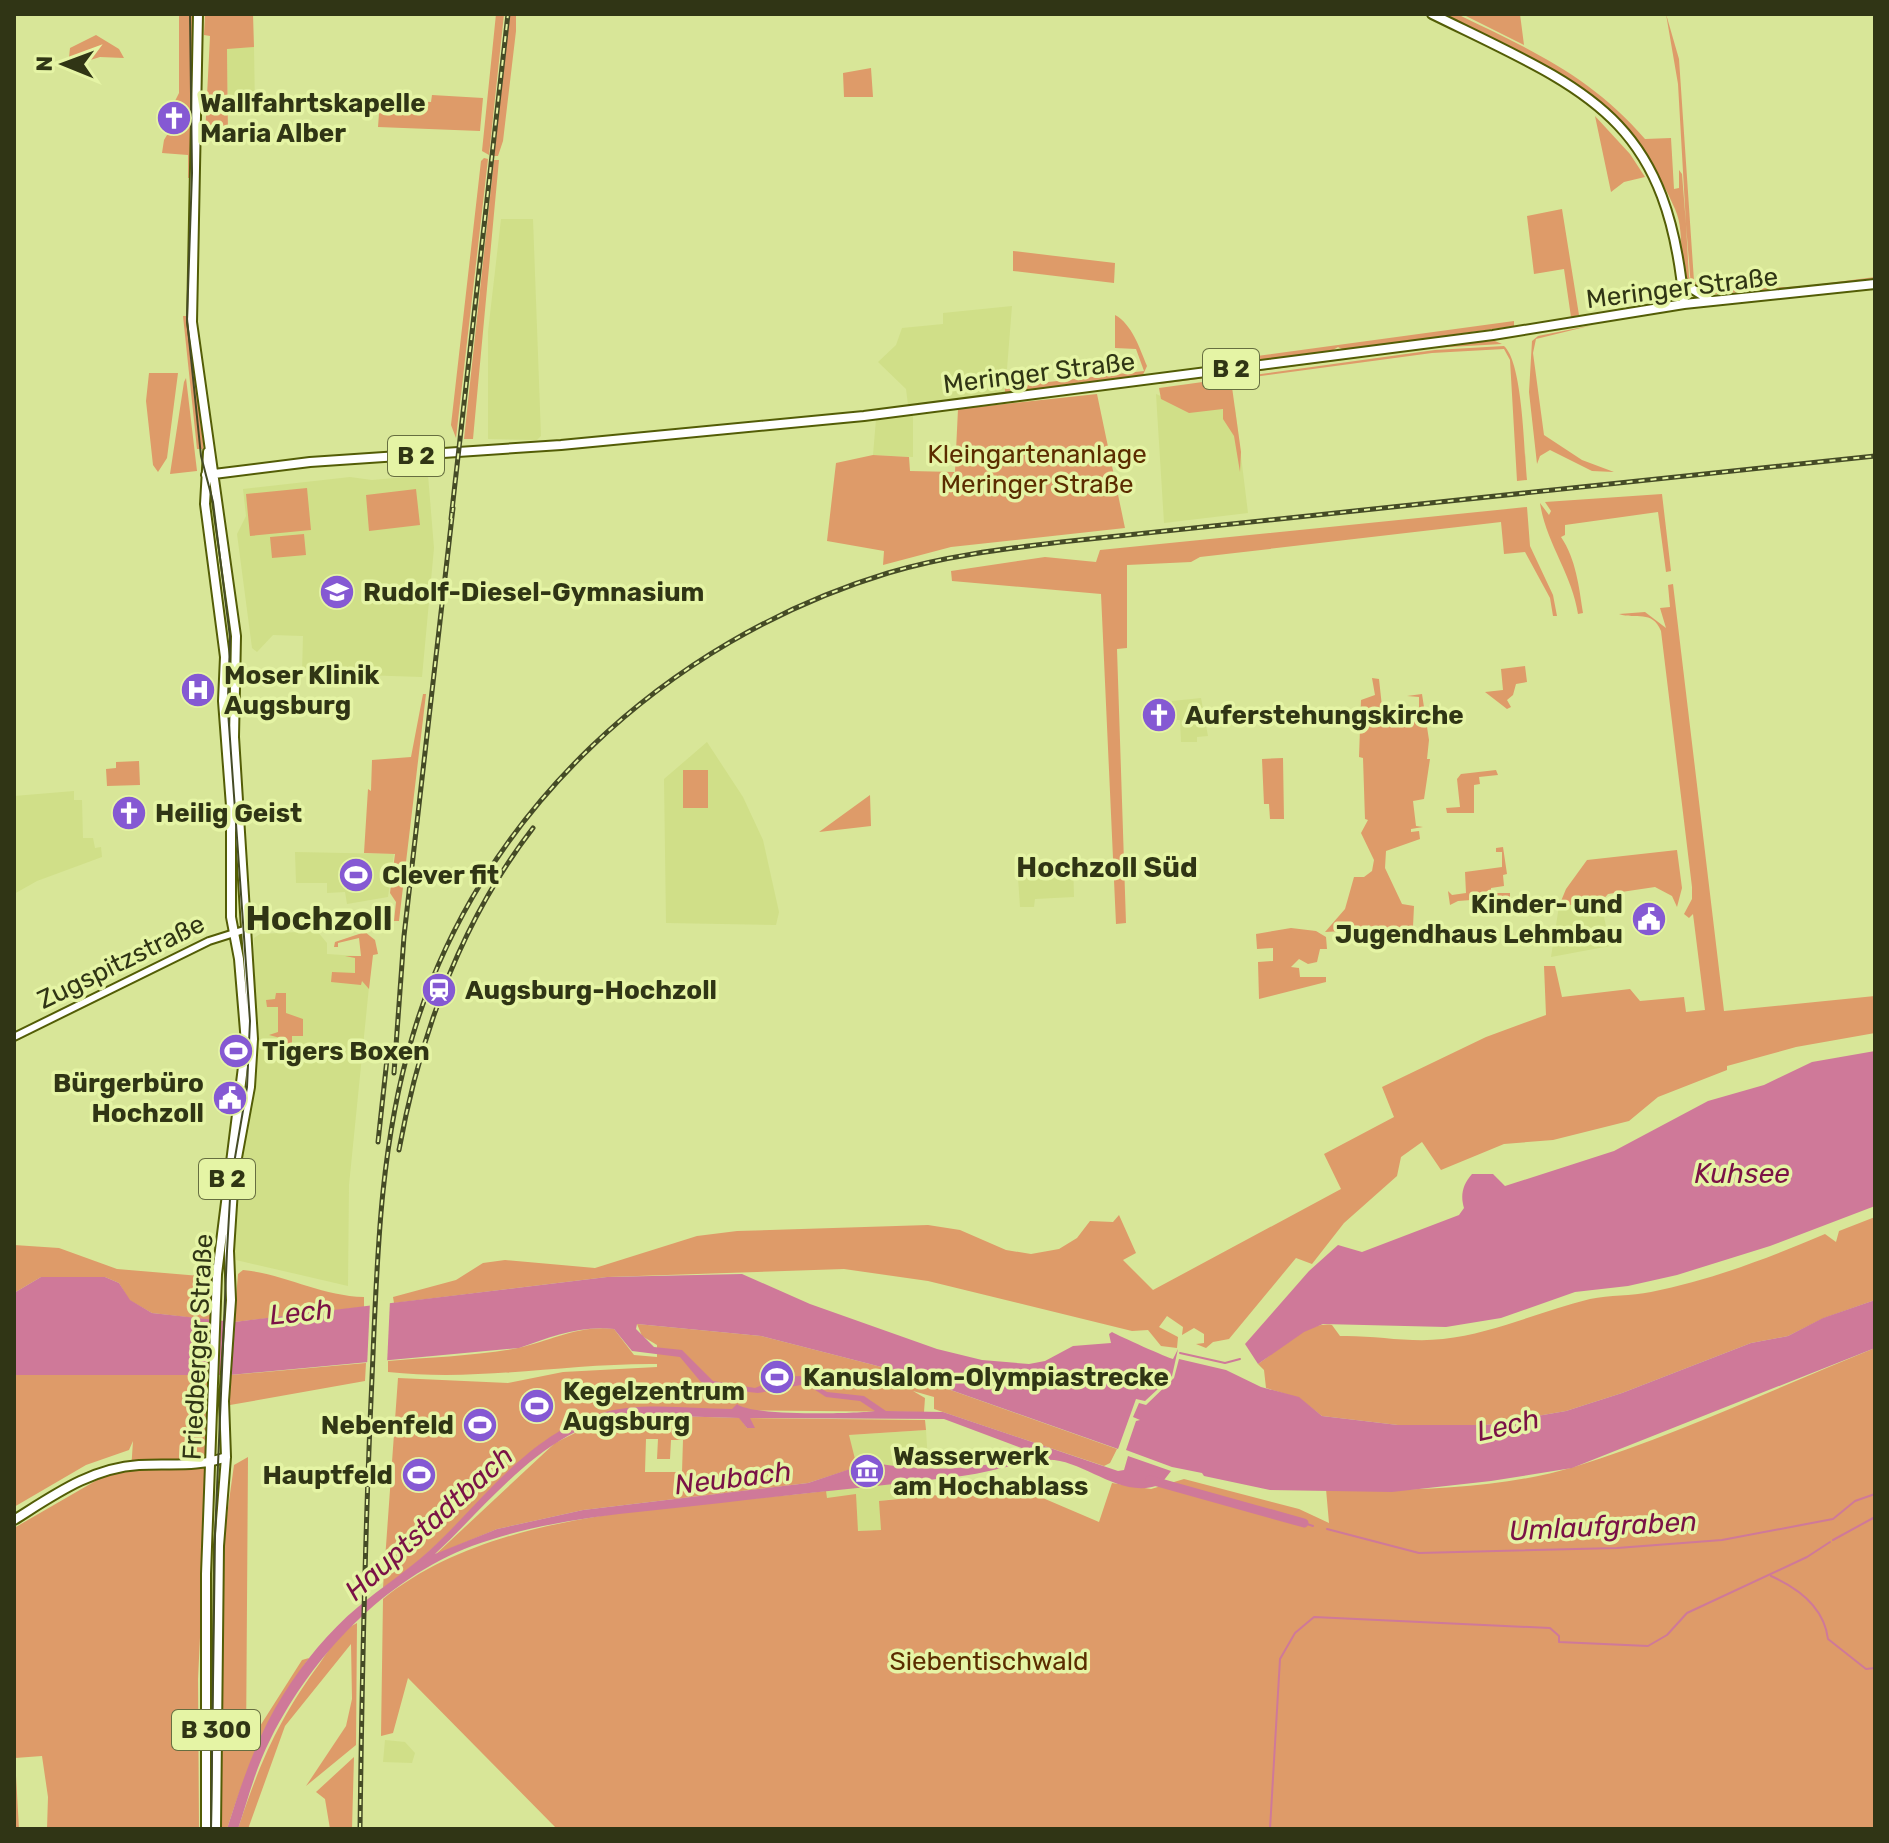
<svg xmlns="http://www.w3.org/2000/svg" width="1889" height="1843" viewBox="0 0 1889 1843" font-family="Rubik,sans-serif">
<rect width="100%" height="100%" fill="#d8e698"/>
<path fill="#d0df88" d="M254 47 255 109H228L227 48Z
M501 219H533L541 436 537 440 488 439V332Z
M1012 306 1005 394 908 405 906 389 878 362 896 345 902 328 943 324V313Z
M1156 394 1192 410 1235 407 1248 513 1164 523Z
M913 415V457L873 455 876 419Z
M428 475 434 548 422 677 302 673 303 636 273 635 257 652 252 648 237 534 246 516 243 489 350 477 372 480Z
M1201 698 1208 736 1197 737V742H1181L1180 720H1173L1172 701Z
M707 742 743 797 763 840 779 912 776 925 666 923 664 779Z
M74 791V800H82L83 838H93L95 848 101 847 102 857 37 881 14 894V796Z
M295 852 394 854 388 897 347 904 345 892 327 893V883H296Z
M1073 860 1074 897 1035 899 1034 907H1020L1017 863Z
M1601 902 1610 946 1551 957 1559 906Z
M317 931 327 943V954L372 957 349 1185 348 1286 236 1260 233 1253 238 1170 255 1056 254 938 260 934Z
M926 1430 930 1494 880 1501 881 1530 858 1531 827 1498 805 1438Z
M385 1740 405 1742 415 1753 412 1763 383 1762Z"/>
<path fill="#de9b69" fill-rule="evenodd" d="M179 14H194L193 178H188V155L162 153 164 140 170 130 180 129 179 109H171L179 93Z
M205 14H253L254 47 227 49 228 136H205L210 36 204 35Z
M496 14H504L489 155 482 151Z
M510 14H516V31L503 141 498 156H494Z
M1440 14H1457C1529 49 1591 76 1645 139L1671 138 1674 189 1679 188V170L1682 174 1691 287C1676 265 1686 233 1675 209 1626 95 1545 66 1440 14Z
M1462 14H1520L1524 45Z
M1666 14 1679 59 1694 281 1710 291 1806 286 1875 277V280L1706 295 1696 290 1689 277 1678 84Z
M96 35 119 49 124 58 100 57 68 67 70 48Z
M871 68 873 97H844L843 73Z
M432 95 483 98 480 131 378 127 380 100 431 102Z
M1595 116 1630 154 1645 177 1624 182 1611 192Z
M484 158 488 159 456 438 451 425 481 161Z
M494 160H499L474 428 473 439H464Z
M1562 209 1579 315 1571 317 1564 269 1534 274 1527 216Z
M1013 251 1115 263 1114 283 1013 271Z
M1115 315C1132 324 1140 349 1147 366L1142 377 1005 394V387L1144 371 1136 349 1115 348Z
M183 316H188L205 459 202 449H197Z
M1514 321V326L1344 350 1338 347 1330 352 1230 366 1227 360Z
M1593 325 1536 339 1533 353 1544 435 1582 460 1614 472 1592 471 1550 450 1540 456 1537 464 1529 392 1532 341 1538 336Z
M1495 341 1502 344 1432 348 1160 384 1162 381 1438 344Z
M1504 346C1523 363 1524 452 1527 480L1517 481 1510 360 1504 349 1432 353 1231 380 1241 452 1240 472 1234 436 1223 419V409L1189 413 1161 399 1159 388 1435 350Z
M149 373H178L167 458 158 472 153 465 146 401Z
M186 378 197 471 170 474 184 382Z
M1097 394 1125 528 951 547 883 565 884 551 827 541 836 463 873 455 909 457 910 471 955 472 958 409Z
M307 488 311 530 250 536 246 494Z
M416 489 420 525 369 531 366 495Z
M1662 494 1671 571 1666 572 1658 512 1565 525V535L1561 537C1576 559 1579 587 1583 613L1578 614C1572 574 1546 543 1540 503L1549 515 1551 511 1545 502Z
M1527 507 1530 546 1553 595 1557 616H1553L1550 598 1525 552 1504 554 1501 522 1200 557 1191 562 1127 565V648L1117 649 1126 923 1116 924 1101 594 952 581 951 571 1045 557 1096 562 1100 550Z
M304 534 306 555 272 558 270 537Z
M1673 584 1724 1011 1875 996V1033L1796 1047 1727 1066V1070L1658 1097 1629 1121 1553 1140 1504 1144 1441 1170 1422 1142 1401 1157 1397 1176 1344 1223 1312 1264 1296 1258 1229 1339 1213 1342 1206 1348 1196 1344 1204 1343V1334L1194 1328 1182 1335 1183 1327 1167 1316 1159 1327 1178 1337 1177 1348 1161 1346 1148 1330 1132 1331 928 1281 844 1269 607 1277 394 1303 393 1297 456 1280 483 1263 505 1260 595 1268 697 1236 737 1231 928 1225 960 1230 1006 1250 1031 1254 1059 1249 1077 1238 1090 1221 1113 1222 1119 1215 1136 1253 1123 1260 1153 1290 1341 1189 1324 1154 1394 1117 1382 1087 1486 1037 1546 1015 1544 966H1555L1562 997 1630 989 1640 1001 1684 997 1686 1012 1705 1010 1693 914 1689 918 1684 914 1692 899V887L1661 631C1652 609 1636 620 1619 614L1645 612 1666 628 1660 608 1670 607 1668 585Z
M1525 666 1527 682 1516 684 1513 695 1507 700 1511 707 1507 709 1485 692 1503 690 1501 669Z
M1372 678 1379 679 1384 725 1397 723 1395 704 1404 703 1399 706 1401 719 1419 714V697L1407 696 1422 694 1429 740 1427 759H1430L1424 799 1413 801 1416 826 1423 827 1411 829V832L1419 831 1420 839 1386 851 1385 868 1402 904 1414 906 1413 927C1400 936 1382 934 1369 925L1362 930 1325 932 1345 909 1354 877H1364L1372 871 1374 860 1361 833 1368 820 1365 819 1363 758 1359 757 1361 700 1375 695Z
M423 694H426L399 921H394L396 902 390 893 395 854 364 853 368 789 371 791 372 760 411 757Z
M1283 758 1284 819H1270L1269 804H1264L1262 759Z
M139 761 140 785 107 786 106 769 116 768V762Z
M683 770H708V808H683Z
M1496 770 1498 775 1479 777 1480 784 1474 785V813H1447L1446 808 1460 807 1457 779 1461 774Z
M870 795 871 826 819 832Z
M1503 847 1507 874 1503 875 1504 886 1491 888V893H1510V897L1458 901 1450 905 1448 891 1452 895 1466 893 1465 872 1502 867V852H1496V848Z
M1677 850 1682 888 1677 907 1672 896 1655 887 1608 894 1601 902 1559 906 1566 889 1587 860Z
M1291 928 1316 931 1326 937 1327 949H1320L1317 962 1308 964 1299 959 1291 967 1299 968 1300 977H1326V982L1259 999 1258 962 1273 961V948L1257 949 1256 934Z
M365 932 375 940 378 954 373 955 369 989 362 981 361 985 331 982 332 972 355 973V958L345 956H361L359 938 338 943V947H334L335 942Z
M276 993H286V1013L303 1019V1036H292V1055L283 1060 284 1039 269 1035 278 1032V1007H267L266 1000 275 999Z
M1875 1217V1300L1824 1318 1788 1336 1751 1343 1622 1393 1566 1411 1486 1425H1398L1322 1416 1299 1398 1266 1388 1264 1370 1258 1364C1278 1350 1307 1321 1332 1325L1340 1336C1375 1335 1408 1343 1443 1339 1495 1333 1540 1311 1590 1299 1610 1295 1631 1296 1651 1292 1711 1280 1769 1258 1825 1234L1836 1242 1839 1231Z
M14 1245 59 1248 117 1269 212 1277V1320L152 1313 129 1300 119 1283 105 1277H41L14 1293Z
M243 1270C284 1274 321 1296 364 1297V1307L234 1322 238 1274Z
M637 1324 761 1336 897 1371 1117 1449 1110 1463 1104 1466 934 1409V1397L913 1391 925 1398 924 1412 624 1409C517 1429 469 1532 383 1588L398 1378 508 1383 563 1372 657 1367V1364C566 1363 481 1382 388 1372V1361C431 1357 476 1356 518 1348 551 1341 578 1325 614 1329L634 1355 657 1357V1345L642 1336Z
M1875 1348V1829H557L408 1678 393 1733 381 1736 383 1599C496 1507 685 1508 826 1491L827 1498 856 1494 858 1531 881 1530 879 1501 1017 1487 1099 1522 1112 1483 1151 1489 1184 1479 1299 1509 1329 1523 1326 1489C1402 1492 1501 1489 1574 1467 1677 1435 1776 1388 1875 1348Z
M366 1363 365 1381 230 1405V1375Z
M66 1374 211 1375 209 1404 193 1405 211 1408 198 1679 199 1829H47L48 1797 42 1756 15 1758 19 1829H14V1528L104 1476 131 1471 133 1441 129 1450 86 1465 14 1507V1375Z
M638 1415 740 1418 747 1428H754L749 1418 925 1420 926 1430 849 1435 857 1467 808 1483 583 1510 497 1529 435 1555 555 1443 601 1420ZM646 1439H658L657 1459H670L671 1440H683L682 1472H645Z
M248 1457 246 1748 302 1660 309 1658C270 1712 247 1766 227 1829H218L224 1537 234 1465Z
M357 1623 356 1745 306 1786 346 1726 352 1699 351 1644 285 1726 248 1829H238C260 1762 278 1720 320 1663 330 1648 342 1630 357 1623Z
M354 1757 352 1829H330L325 1799 316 1792Z"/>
<path fill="#cf7999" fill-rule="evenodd" d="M1875 1051V1206L1770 1246 1677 1275 1628 1286 1575 1292 1501 1318 1446 1327 1323 1324 1304 1332 1258 1364 1245 1344 1309 1271 1338 1245 1362 1252 1459 1215 1464 1208C1460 1195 1463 1184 1472 1174H1493L1505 1186 1614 1151 1708 1101 1764 1085 1812 1062Z
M742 1274 810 1304 937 1349 982 1360 1029 1364 1045 1361 1073 1346 1111 1343 1109 1334 1112 1332C1119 1336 1168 1358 1173 1359L1178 1349 1172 1376 1145 1401 1136 1399 1118 1449 897 1371 761 1336 637 1324 636 1329 654 1347 682 1350 713 1381 755 1388 781 1377 800 1376 827 1392 864 1396 886 1411 943 1412 1118 1471 1124 1470 1128 1456 1171 1471 1161 1484C1121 1502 1082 1457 1045 1460 1017 1463 990 1472 962 1476 890 1485 818 1492 746 1500 656 1512 558 1514 472 1546 384 1580 313 1655 271 1738 256 1767 248 1799 238 1829H227C242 1782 257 1736 283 1695 303 1663 329 1631 358 1607 382 1587 407 1571 430 1550 482 1502 527 1436 598 1414 640 1401 689 1409 732 1409L737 1404C750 1416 855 1414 875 1411L860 1401 826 1397 806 1384 758 1393 711 1388 700 1381 680 1357 632 1351 614 1329C581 1325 550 1337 519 1348L230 1375H14V1293L41 1277H105L119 1283 130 1300 152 1313 234 1322 607 1277ZM638 1415 739 1418 747 1428H755L750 1418 944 1419 1035 1453C982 1470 934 1472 880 1464L875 1469 860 1472 859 1466 808 1483 583 1510 497 1529 435 1554C493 1500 551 1419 638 1415Z
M1875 1300V1348L1572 1468 1491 1481 1392 1492 1270 1490 1204 1476 1202 1473 1172 1467 1126 1450 1136 1421 1140 1420 1133 1417 1139 1403 1146 1405 1174 1378 1179 1359 1226 1370 1261 1387 1299 1397 1322 1416 1398 1425H1486L1566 1411 1622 1393 1751 1343 1788 1336 1823 1318Z"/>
<path fill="#d8e698" d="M390 1300 387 1365 367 1367 370 1302Z"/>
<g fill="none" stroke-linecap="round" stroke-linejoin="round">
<path stroke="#cf7999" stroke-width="2" d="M1180 1353 1225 1363 1240 1359
M1304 1523 1313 1526
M1327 1529 1419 1553 1617 1548 1722 1540 1833 1519 1855 1501 1875 1494
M1833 1540 1875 1517
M1771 1576C1798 1588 1824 1607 1828 1639L1866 1669 1875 1668
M1270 1829 1280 1659 1295 1633 1314 1617 1550 1628 1559 1636V1642L1648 1646 1667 1635 1687 1613 1807 1557 1830 1542"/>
<path stroke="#cf7999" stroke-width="5" d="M856 1469 882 1467"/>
<path stroke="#cf7999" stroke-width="9" d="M1150 1480 1304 1523"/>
<g stroke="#535d06" stroke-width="10">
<path id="minor" d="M14 1037 209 941 247 929"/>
</g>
<g stroke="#535d06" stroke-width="12">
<path id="major" d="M198 14 192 322 236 636 234 737 253 1039 250 1087 234 1174 229 1251 231 1300 224 1401 226 1457 219 1546 216 1829
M1432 14C1587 90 1667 115 1684 304
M1683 283 1708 299
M206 475 310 462 561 445 864 416 1493 335 1684 304 1875 284
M14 1520C54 1495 91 1468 139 1465 169 1463 197 1468 226 1457
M206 1829V1574L217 1274 246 1043 239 959 231 917V806L223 701 225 657 205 504 208 452"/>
</g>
<use href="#minor" stroke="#fff" stroke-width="6"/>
<use href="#major" stroke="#fff" stroke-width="8"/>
<path stroke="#454b26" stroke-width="2" d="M190 14 192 173 187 319 201 456 213 502 230 637 228 711 250 1021 247 1087 231 1181 227 1251 215 1536 211 1829"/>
<g stroke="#454b26" stroke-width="5">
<path id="rail" d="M451 519 508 14
M394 1073 404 936 453 508
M378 1142 387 1059
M399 1150C420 1035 461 921 533 828
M360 1829C362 1678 365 1528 372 1378 377 1264 379 1149 412 1038 477 814 667 640 888 573 944 556 1003 549 1061 542L1875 456"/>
</g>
<use href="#rail" stroke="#e5f4a5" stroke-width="2" stroke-dasharray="6" stroke-linecap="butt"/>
</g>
<defs>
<g id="church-disc" transform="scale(1.8)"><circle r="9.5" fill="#8559d3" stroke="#e5f4a5"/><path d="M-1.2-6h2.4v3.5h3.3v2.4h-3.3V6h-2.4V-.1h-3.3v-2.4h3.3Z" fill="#fff"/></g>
<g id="school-disc" transform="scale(1.8)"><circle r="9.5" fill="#8559d3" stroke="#e5f4a5"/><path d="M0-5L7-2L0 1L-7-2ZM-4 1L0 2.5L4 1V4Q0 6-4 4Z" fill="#fff"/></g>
<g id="hospital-disc" transform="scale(1.8)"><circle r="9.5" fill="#8559d3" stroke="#e5f4a5"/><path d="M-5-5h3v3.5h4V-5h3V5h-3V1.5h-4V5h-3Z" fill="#fff"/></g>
<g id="stadium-disc" transform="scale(1.8)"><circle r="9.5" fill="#8559d3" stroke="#e5f4a5"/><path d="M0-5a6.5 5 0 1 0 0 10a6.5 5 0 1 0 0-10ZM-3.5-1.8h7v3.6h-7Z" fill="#fff"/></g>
<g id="civic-disc" transform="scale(1.8)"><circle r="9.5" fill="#8559d3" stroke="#e5f4a5"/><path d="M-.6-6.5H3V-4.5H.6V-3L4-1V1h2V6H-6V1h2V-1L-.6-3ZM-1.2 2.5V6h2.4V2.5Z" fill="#fff"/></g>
<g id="station-disc" transform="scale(1.8)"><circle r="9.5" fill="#8559d3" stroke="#e5f4a5"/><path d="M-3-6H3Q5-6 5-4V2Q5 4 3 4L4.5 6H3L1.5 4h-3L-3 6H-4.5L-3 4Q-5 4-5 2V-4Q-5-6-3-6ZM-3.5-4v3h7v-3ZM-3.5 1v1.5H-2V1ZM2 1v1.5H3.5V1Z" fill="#fff"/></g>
<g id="museum-disc" transform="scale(1.8)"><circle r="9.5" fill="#8559d3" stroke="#e5f4a5"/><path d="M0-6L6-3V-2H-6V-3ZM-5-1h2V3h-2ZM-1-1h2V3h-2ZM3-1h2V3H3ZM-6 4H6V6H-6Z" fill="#fff"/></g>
</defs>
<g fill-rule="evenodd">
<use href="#church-disc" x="174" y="118"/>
<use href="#school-disc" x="337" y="592"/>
<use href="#hospital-disc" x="198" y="690"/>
<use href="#church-disc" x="1159" y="715"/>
<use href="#church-disc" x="129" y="813"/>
<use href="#stadium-disc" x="356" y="875"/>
<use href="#civic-disc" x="1649" y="919"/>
<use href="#station-disc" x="439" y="990"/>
<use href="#stadium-disc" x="236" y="1051"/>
<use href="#civic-disc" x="230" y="1098"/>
<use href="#stadium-disc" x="777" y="1377"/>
<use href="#stadium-disc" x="537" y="1406"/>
<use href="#stadium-disc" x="480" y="1425"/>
<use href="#museum-disc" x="867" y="1471"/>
<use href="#stadium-disc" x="419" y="1475"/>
</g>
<g text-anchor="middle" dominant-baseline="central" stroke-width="7" stroke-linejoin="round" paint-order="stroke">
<g fill="#e5f4a5" stroke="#666e40" stroke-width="2">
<rect x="1203" y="349" width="56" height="40" rx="6"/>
<rect x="388" y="436" width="56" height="40" rx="6"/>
<rect x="199" y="1159" width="56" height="40" rx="6"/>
<rect x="172" y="1710" width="88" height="40" rx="6"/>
</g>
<g font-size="24" font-weight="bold" fill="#303515">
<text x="1231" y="369">B 2</text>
<text x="416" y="456">B 2</text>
<text x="227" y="1179">B 2</text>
<text x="216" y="1730">B 300</text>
</g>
<g font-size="26" font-weight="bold" fill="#303515" stroke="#e5f4a5" text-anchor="start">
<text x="200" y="103">Wallfahrtskapelle<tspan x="200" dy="30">Maria Alber</tspan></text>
<text x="363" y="592">Rudolf-Diesel-Gymnasium</text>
<text x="224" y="675">Moser Klinik<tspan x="224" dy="30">Augsburg</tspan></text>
<text x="1185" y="715">Auferstehungskirche</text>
<text x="155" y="813">Heilig Geist</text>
<text x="382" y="875">Clever fit</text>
<text x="1623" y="904" text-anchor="end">Kinder- und<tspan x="1623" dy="30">Jugendhaus Lehmbau</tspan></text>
<text x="465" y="990">Augsburg-Hochzoll</text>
<text x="262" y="1051">Tigers Boxen</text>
<text x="204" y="1083" text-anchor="end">Bürgerbüro<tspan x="204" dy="30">Hochzoll</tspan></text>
<text x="803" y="1377">Kanuslalom-Olympiastrecke</text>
<text x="563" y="1391">Kegelzentrum<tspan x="563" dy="30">Augsburg</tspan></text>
<text x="454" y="1425" text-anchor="end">Nebenfeld</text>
<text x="893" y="1456">Wasserwerk<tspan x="893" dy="30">am Hochablass</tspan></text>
<text x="393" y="1475" text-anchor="end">Hauptfeld</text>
</g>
<g font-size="26" fill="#303515" stroke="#e5f4a5">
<text transform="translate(1682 288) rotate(-7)">Meringer Straße</text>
<text transform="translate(1039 373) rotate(-7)">Meringer Straße</text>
<text transform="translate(121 962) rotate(-26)">Zugspitzstraße</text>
<text transform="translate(198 1347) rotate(-87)">Friedberger Straße</text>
</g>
<g font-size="26" fill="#5b2c00" stroke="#e5f4a5">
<text x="1037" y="454">Kleingartenanlage<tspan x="1037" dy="30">Meringer Straße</tspan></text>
<text x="989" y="1661">Siebentischwald</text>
</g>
<g font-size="28" font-weight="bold" fill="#303515" stroke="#e5f4a5">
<text x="1107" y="867">Hochzoll Süd</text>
</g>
<g font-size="28" font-style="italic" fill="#7a1246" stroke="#e5f4a5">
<text x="1742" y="1173">Kuhsee</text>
<text transform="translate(301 1312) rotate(-6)">Lech</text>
<text transform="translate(1508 1425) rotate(-13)">Lech</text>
<text transform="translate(733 1478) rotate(-7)">Neubach</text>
<text transform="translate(429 1523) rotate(-42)">Hauptstadtbach</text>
<text transform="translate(1603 1526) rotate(-3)">Umlaufgraben</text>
</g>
<g font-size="34" font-weight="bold" fill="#303515" stroke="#e5f4a5">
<text x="319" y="918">Hochzoll</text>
</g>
</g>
<rect width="1889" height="1843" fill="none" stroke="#303515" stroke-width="32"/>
<g transform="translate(64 64) rotate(271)" stroke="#e5f4a5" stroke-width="6" paint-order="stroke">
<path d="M0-6L14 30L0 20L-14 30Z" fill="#303515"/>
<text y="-12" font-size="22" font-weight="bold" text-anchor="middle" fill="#303515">N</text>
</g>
</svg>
